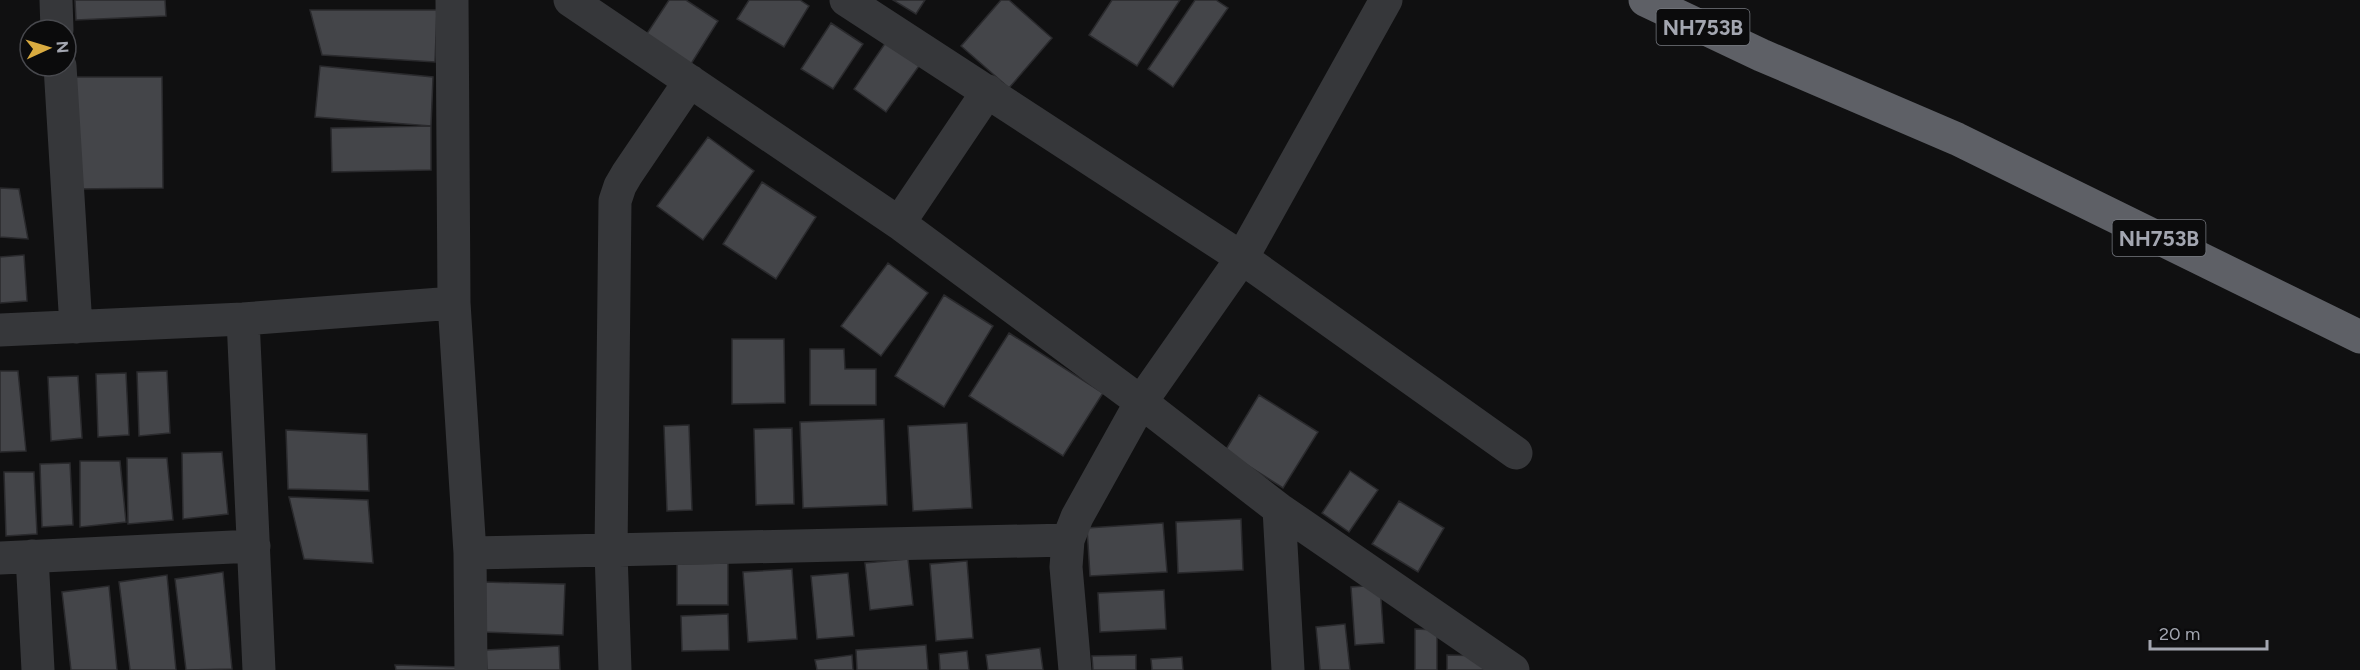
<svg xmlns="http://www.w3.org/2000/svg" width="2360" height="670" viewBox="0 0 2360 670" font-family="Figtree,sans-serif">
<rect width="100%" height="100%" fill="#101011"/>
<path fill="#444549" stroke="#2a2a2d" stroke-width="1.5" d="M75 0H165L166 16 76 20Z
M669 0H686L718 21 691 64 646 35Z
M749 0H800L809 6 784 47 737 19Z
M893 0H925L916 14Z
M1001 0H1009L1052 38 1009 88 961 46Z
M1112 0H1180L1137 66 1089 35Z
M1195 0H1216L1228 8 1173 87 1148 69Z
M310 10H437L435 62 322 55Z
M831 23 863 44 833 89 801 69Z
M886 42 919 66 886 112 854 89Z
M320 66 433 77 431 126 315 117Z
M73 77H162L163 188 75 189Z
M431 126V170L332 172 331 128Z
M708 137 754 171 703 240 657 206Z
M762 182 816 217 776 279 723 244Z
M0 188 19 189 28 239 0 237Z
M24 255 27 301 0 303V257Z
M888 263 928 293 881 356 841 326Z
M944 295 993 326 944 407 895 376Z
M1009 333 1103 393 1063 456 969 396Z
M732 339H784L785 403 732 404Z
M810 349H844L845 369H876V405H810Z
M0 371H18L26 451 0 452Z
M167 371 170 433 139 436 137 372Z
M126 373 129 435 98 437 96 374Z
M78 376 82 438 51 441 48 377Z
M1259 395 1318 432 1283 488 1225 451Z
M884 419 887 505 803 508 800 422Z
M967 423 972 508 913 511 908 426Z
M689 425 692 510 667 511 664 426Z
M792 428 794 504 756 505 754 429Z
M286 430 367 434 369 491 288 489Z
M222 452 228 514 183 519 182 453Z
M127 458H167L173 520 128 524Z
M80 461H120L126 522 80 527Z
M70 463 73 525 42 527 40 464Z
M1350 471 1378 490 1349 532 1322 513Z
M4 472H34L37 534 6 536Z
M289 497 368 500 373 563 304 559Z
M1399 501 1444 528 1418 572 1372 544Z
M1241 519 1243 570 1178 573 1176 522Z
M1163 523 1167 572 1090 576 1087 528Z
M908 559 913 605 870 610 865 563Z
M967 561 973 638 936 641 930 564Z
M728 563V605H677V564Z
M792 569 797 639 748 642 743 572Z
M223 572 232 669 186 670 175 579Z
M848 573 854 636 817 639 811 576Z
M167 575 176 670H130L119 582Z
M484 582 565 584 563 635 483 632Z
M1380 585 1384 643 1355 645 1351 587Z
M109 586 117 670H71L62 592Z
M1164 590 1166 629 1100 632 1098 593Z
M728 614 729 650 682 651 681 616Z
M1345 624 1350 670H1320L1316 627Z
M1415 629 1437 630V670H1415Z
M926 645 928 670H857L856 650Z
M559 646 560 670H487L486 650Z
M1040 648 1043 670H988L986 655Z
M967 651 969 670H940L939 654Z
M852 655 853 670H817L815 660Z
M1136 655V670H1093L1092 656Z
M1447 655 1489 656 1488 670H1447Z
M1182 657 1183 670H1152L1151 659Z
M395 665 462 667V670H396Z"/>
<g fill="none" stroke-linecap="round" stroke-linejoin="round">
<path stroke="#36373a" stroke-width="33" d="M56 0 57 30
M452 0 454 303 470 553 471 670
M570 0 899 223 1141 402 1279 509 1513 670
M846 0 1242 258 1516 453
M60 66 76 327
M899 223 988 91
M243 319 259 670
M0 330 243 319 454 303
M1279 509 1288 670
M470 553 1068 540
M32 556 38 670
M0 558 254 546
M615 670 611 552 615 201 620 186 627 174 690 81
M1075 670 1066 567 1068 540 1077 517 1141 402 1242 258 1386 0"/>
<path stroke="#5e6066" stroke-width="33" d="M1645 0 1761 55 1957 139 2360 337"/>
</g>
<g text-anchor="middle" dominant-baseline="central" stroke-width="4.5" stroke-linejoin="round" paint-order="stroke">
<g fill="#0b0b0c" stroke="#75787f" stroke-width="1.5">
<rect x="1656.5" y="9" width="93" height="36" rx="4.5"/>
<rect x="2112.5" y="220" width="93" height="36" rx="4.5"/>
</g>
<g font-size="21" font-weight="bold" fill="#a3a6b0">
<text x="1703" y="27">NH753B</text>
<text x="2159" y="238">NH753B</text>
</g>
</g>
<g transform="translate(48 48) rotate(86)"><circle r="28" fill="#0b0b0c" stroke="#48494e" stroke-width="1.5"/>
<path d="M0-4.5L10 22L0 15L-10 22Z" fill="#d9ab40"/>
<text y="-9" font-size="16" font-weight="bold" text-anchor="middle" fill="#a3a6b0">N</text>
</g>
<path d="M2150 640v9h117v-9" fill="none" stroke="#a3a6b0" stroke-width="3"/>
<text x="2159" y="640" font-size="18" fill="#a3a6b0" stroke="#0b0b0c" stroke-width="4.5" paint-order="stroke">20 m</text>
</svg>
